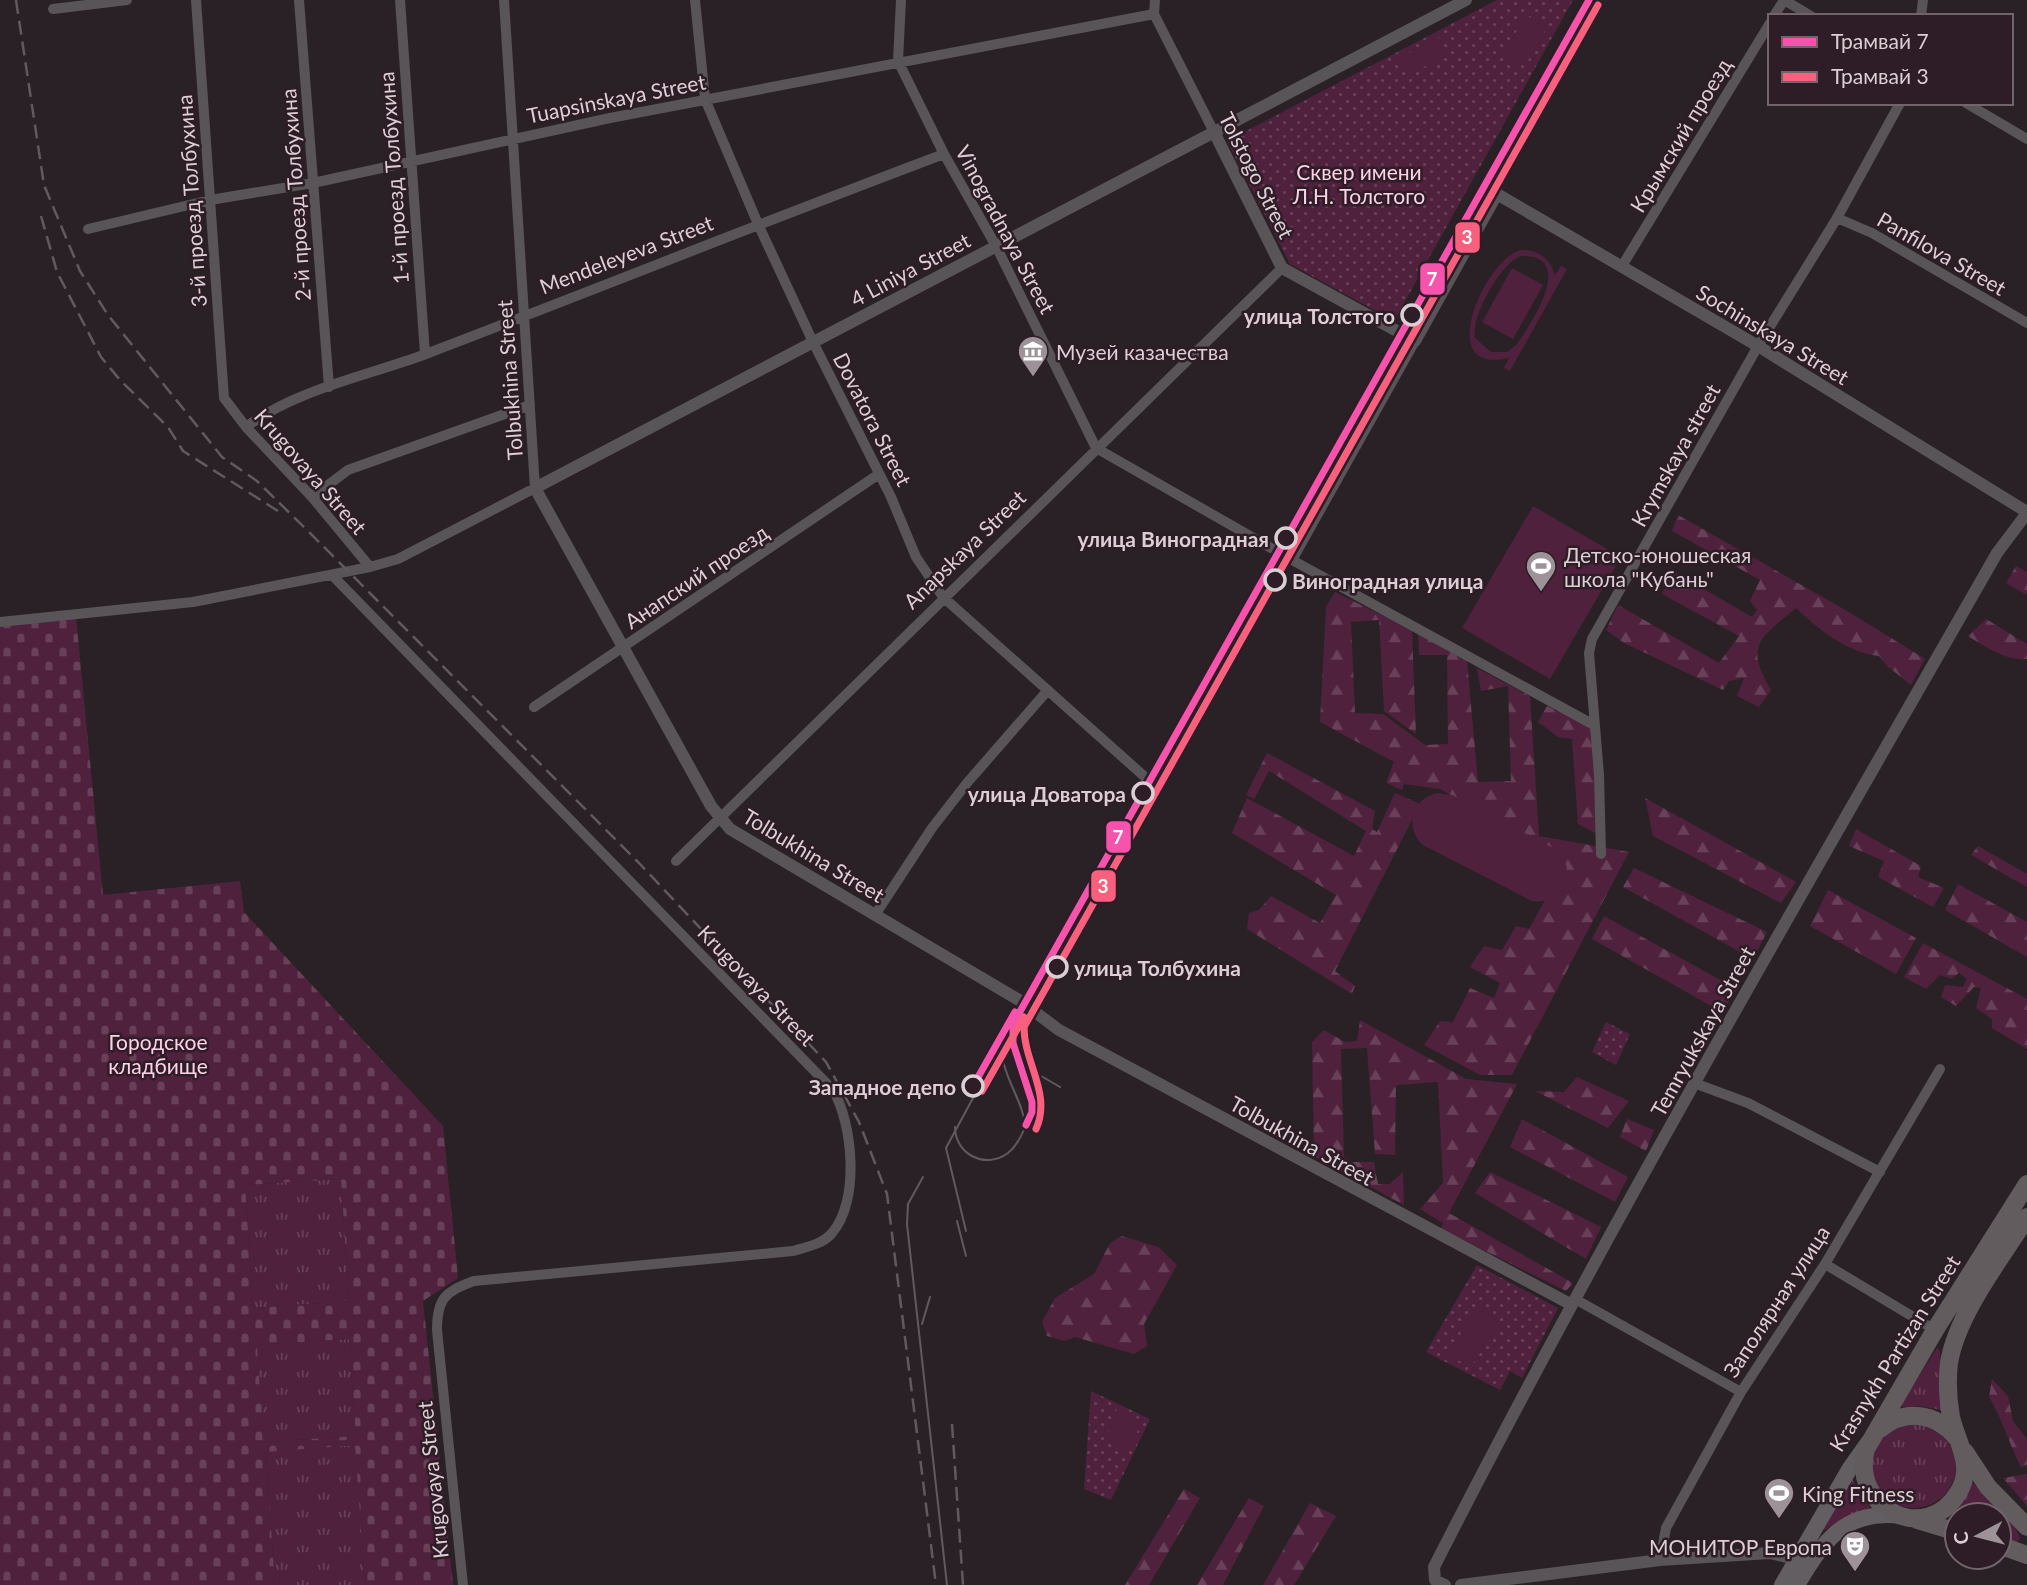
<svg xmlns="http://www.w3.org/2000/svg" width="2027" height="1585" viewBox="0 0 2027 1585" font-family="Lato,sans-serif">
<defs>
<pattern id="grass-tufts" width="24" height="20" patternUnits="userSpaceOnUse" patternTransform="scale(1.75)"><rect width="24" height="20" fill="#4f213d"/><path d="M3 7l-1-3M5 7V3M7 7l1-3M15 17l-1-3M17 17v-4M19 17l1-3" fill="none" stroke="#684058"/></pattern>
<pattern id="forest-firs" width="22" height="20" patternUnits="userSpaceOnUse" patternTransform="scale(1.75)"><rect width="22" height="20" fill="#4f213d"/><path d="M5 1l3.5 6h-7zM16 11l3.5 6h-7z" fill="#684058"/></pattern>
<pattern id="cemetery-stones" width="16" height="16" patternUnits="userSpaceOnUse" patternTransform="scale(1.75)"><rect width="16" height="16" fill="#4f213d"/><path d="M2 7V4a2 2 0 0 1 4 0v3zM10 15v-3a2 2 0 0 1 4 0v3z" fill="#684058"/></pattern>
<pattern id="park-dots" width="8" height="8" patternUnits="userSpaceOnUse" patternTransform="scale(1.75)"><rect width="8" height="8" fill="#4f213d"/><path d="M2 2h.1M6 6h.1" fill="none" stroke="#684058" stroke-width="1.8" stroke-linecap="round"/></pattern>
</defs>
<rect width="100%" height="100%" fill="#2a2126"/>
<path fill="url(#grass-tufts)" d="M341 1179 349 1301 253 1308 245 1185Z
M349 1339 356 1436 263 1442 256 1345Z
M1937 1348 1940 1352 1941 1410 1919 1406 1903 1407 1901 1404Z
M1872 1466a42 42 0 1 1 84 0a42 42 0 1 1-84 0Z
M356 1445 365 1585H275L266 1451Z
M1852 1479 1870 1508 1824 1530 1821 1528Z
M1972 1482 2013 1523 2020 1538 2017 1542 1999 1538V1515H1957V1524L1949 1522Z"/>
<path fill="url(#forest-firs)" d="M1678 515 1849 612 1925 659 1911 685 1887 666 1879 656C1848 653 1818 629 1796 608 1760 638 1744 645 1771 690L1759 707 1737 696 1744 678 1729 681 1723 690 1624 643 1606 630 1618 605 1719 663 1739 636 1662 594 1673 571 1752 617 1757 610 1750 601 1760 580 1672 531Z
M2016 566 2027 572V595L2006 583Z
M1335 592 1412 630 1416 734 1384 711 1379 620 1351 622 1355 713 1383 714 1425 745 1448 744 1447 655H1419L1418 633 1467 661 1478 782 1511 781 1508 686 1481 691 1477 668 1530 696 1539 836 1629 852 1512 1075H1480L1424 1045 1440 1021 1453 1022 1470 988 1494 998 1500 983 1470 967 1484 946 1502 950 1516 926 1529 929 1545 900 1540 842 1440 789 1404 784 1402 790 1386 783 1394 762 1320 722 1326 607Z
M1986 619 2027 644V659C2006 661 1986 647 1968 636Z
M1547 706 1594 729 1597 834 1578 824 1572 739 1558 737 1538 722Z
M1267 753 1375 811 1372 829 1377 832 1395 793 1420 804 1335 971 1355 986 1352 994 1247 929 1249 913 1259 910 1271 896 1320 923 1336 895 1232 833 1247 798 1354 856 1366 831 1269 771 1254 799 1246 795Z
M1645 798 1796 882 1781 903 1653 836Z
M1856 829 1921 866 1918 877 1944 888 1933 907 1878 877 1884 861 1849 846Z
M1978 846 2027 874V887L1971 855Z
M1634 868 1767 932 1753 959 1623 887Z
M1958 884 2027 922V957L1945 910Z
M1828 890 1916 938 1896 974 1810 926Z
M1604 916 1737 989 1722 1012 1592 939Z
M1923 943 2027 999V1049L1992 1028V1019L1976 1008 1981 988 1974 987 1956 1006 1941 997 1945 985 1963 987 1967 979 1959 973 1952 979 1940 975 1926 989 1904 977Z
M1360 1020 1466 1079 1517 1084 1449 1213 1573 1283 1566 1291 1441 1229 1443 1223 1420 1209 1443 1183 1438 1082 1396 1085 1395 1155 1375 1154 1367 1048 1341 1049 1344 1157 1351 1162H1374L1378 1184H1390L1403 1172 1404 1205 1314 1156 1312 1042 1324 1030 1345 1042 1357 1041Z
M1577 1077 1629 1101 1608 1128 1535 1091 1564 1092Z
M1522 1119 1628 1177 1615 1202 1510 1147Z
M1627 1119 1654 1130 1646 1151 1620 1137Z
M1490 1172 1601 1227 1586 1259 1475 1193Z
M1122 1236 1158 1247 1177 1265 1144 1324 1147 1346 1134 1354 1075 1337 1065 1341 1047 1336 1042 1322 1055 1298 1094 1274 1110 1243Z
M1992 1379 2008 1396 2013 1421 2027 1439V1466L2021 1467C2009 1444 2003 1420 1989 1397Z
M2027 1474V1506L2003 1478Z
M1184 1489 1200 1498 1149 1585H1125Z
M1249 1498 1264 1506 1223 1585H1197Z
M1310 1503 1336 1516 1294 1585H1263Z"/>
<path fill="url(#cemetery-stones)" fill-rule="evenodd" d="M76 617 103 895 240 881 244 912 443 1126 458 1278 423 1301 453 1585H365L355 1445 266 1452 275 1585H0V626ZM341 1179 349 1301 253 1308 245 1185ZM349 1339 356 1436 263 1442 257 1345Z"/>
<path fill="url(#park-dots)" d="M1497 0H1573L1394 321 1290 264 1227 141Z
M1606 1022 1630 1034 1616 1065 1592 1052Z
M1477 1265 1558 1308 1522 1378 1510 1371 1500 1390 1426 1352Z
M1091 1391 1150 1419 1111 1500 1084 1489Z"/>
<path fill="#4f213d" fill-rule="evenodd" d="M1526 15 1547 27 1525 66 1503 54Z
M1439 37 1448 54 1409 75 1400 57Z
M1520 250C1538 249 1550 258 1555 275L1561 266 1567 269 1510 371 1504 368 1509 358C1433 376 1484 261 1520 250ZM1521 256C1578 254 1530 326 1516 345L1507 352H1491L1475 338C1470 318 1501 262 1521 256Z
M1512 268 1543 285 1513 339 1482 322Z
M1533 506 1621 557 1550 679 1462 628Z
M1438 793 1452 795 1557 850C1579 871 1562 906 1532 901L1423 845C1403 827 1413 797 1438 793Z
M1477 1308 1501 1323 1470 1368 1448 1353Z
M1117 1408 1142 1421 1128 1452 1105 1441Z"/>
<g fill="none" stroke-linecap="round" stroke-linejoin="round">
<path stroke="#585457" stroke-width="10" d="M196 0 224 398 246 427 312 497 370 567
M299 0 329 387
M400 0 425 354
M695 0 705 99 758 224 813 342 891 497 916 557 943 597 1145 777
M901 0 898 61 944 154 996 246 1096 448 1292 560 1594 725
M1155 0 1154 14 1214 132
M1784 0 1811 16
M53 9 127 0
M1774 16 1784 0
M1921 16 1923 0
M1966 103 2027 139
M1837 218 1872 233 2027 323
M88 229 210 200 313 183 610 118 1154 14
M1622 266 1770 23
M246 427C297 389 367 376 426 354 599 288 771 219 944 154
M312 497 348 470 530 405
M1292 560 1415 341
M332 575 833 1090C853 1124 860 1201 832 1233 823 1244 807 1247 793 1251L474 1281C445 1291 437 1299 437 1330L463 1585
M0 622 193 602 370 567 398 559 535 488 504 0
M534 707 879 474
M1601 854 1599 775 1589 653 1592 639 1758 346 1837 218 1900 103
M676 861 1282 268
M875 915 932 828 967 783 1048 690
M1694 1083 1748 1103 1880 1172
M1825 1264 1935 1330
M1575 1299 1741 1392
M1660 1560 1666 1528 1741 1392 1825 1264 1940 1069"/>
<path stroke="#585457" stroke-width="12" d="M1466 0 535 488 711 806 730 829 1019 1000 1059 1030 1572 1305
M1214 132 1282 268 1415 341 1497 194 1758 346 2027 512
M1445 1585 1435 1580 1434 1567C1609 1223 1805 889 1997 553L2027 513
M1461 1585 1660 1560 1770 1553 1803 1561"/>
<path stroke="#635e61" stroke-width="16" d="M1782 1585 1850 1468 1867 1444
M1797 1585C1823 1542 1844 1509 1901 1516"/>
<path stroke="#625c5f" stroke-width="18" d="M2027 1184 1935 1330 1866 1449C1850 1508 1926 1546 1958 1493 1975 1466 1957 1443 1951 1417 1948 1400 1947 1380 1949 1363 1957 1314 2000 1260 2027 1217
M1880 1429C1905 1408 1936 1413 1956 1437
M1965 1452 1988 1487 2027 1527
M1917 1520 1957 1532
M1999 1545 2027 1555"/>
<path stroke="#5f5a5d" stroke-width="2" d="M1004 1041C995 1068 1025 1100 1025 1128
M1014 1045 1029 1069 1060 1087
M955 1127C955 1154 985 1170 1008 1153 1017 1146 1022 1135 1026 1125
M923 1177 908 1204 907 1224 947 1585
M957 1221 966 1256
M966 1231 946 1148 1013 1024
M922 1324 930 1297"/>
<path stroke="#5f5a5d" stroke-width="2.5" stroke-dasharray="14 7" stroke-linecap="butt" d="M16 0 44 185 80 271 108 315 222 457 257 481 311 534 639 863 826 1062 859 1122 887 1194 936 1585
M41 216 57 272 101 357 120 380 168 427 183 451 278 511
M952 1424 963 1585"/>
<g stroke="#2e1d26" stroke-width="12">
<path id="tram-1" d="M973 1086 1015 1012
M1026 1125 1032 1112V1102L1013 1043V1024L1589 0"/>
</g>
<g stroke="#2e1d26" stroke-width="12">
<path id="tram-2" d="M982 1091 1024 1017
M1036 1129C1052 1094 1024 1063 1024 1027L1598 5"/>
</g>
<use href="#tram-1" stroke="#f653ac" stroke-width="7"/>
<use href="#tram-2" stroke="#f8607d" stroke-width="7"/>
</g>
<defs>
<g id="museum-pin" transform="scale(1.575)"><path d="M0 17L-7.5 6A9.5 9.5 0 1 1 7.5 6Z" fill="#9d9298" stroke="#2e1d26"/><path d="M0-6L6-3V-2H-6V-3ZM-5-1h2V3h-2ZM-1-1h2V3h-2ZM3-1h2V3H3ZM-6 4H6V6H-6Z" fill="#fff"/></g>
<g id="stadium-pin" transform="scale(1.575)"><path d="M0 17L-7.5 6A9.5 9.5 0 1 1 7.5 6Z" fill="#9d9298" stroke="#2e1d26"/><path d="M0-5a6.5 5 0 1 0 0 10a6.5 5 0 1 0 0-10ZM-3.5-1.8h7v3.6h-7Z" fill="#fff"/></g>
<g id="theatre-pin" transform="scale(1.575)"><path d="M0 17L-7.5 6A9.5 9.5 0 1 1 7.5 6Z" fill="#9d9298" stroke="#2e1d26"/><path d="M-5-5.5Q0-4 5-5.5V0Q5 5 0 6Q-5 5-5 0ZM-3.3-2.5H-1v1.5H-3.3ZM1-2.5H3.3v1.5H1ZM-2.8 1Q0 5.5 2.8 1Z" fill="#fff"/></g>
</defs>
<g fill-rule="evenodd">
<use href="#museum-pin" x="1033" y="351"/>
<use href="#stadium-pin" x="1541" y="566"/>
<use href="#stadium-pin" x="1779" y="1493"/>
<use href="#theatre-pin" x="1855" y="1546"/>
</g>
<g fill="#2e1d26" stroke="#dbcfd5" stroke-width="3.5">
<circle cx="1412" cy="315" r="10"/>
<circle cx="1286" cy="538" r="10"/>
<circle cx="1275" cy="580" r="10"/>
<circle cx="1143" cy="793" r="10"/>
<circle cx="1057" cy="967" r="10"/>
<circle cx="973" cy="1086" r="10"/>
</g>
<g text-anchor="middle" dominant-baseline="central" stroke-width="5" stroke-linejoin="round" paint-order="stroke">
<g font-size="21" fill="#dbcfd5" stroke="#2e1d26">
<text transform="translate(616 98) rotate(-11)">Tuapsinskaya Street</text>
<text transform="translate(1680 135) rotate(-59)">Крымский проезд</text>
<text transform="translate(1257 175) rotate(63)">Tolstogo Street</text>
<text transform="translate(393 178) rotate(-94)">1-й проезд Толбухина</text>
<text transform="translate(295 195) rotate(-94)">2-й проезд Толбухина</text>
<text transform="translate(191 201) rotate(-94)">3-й проезд Толбухина</text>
<text transform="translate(1006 229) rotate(62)">Vinogradnaya Street</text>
<text transform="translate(1942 253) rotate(30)">Panfilova Street</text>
<text transform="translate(626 254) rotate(-21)">Mendeleyeva Street</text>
<text transform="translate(910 269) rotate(-28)">4 Liniya Street</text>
<text transform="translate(1773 334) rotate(31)">Sochinskaya Street</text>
<text transform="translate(509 380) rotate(-94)">Tolbukhina Street</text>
<text transform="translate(873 419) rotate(63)">Dovatora Street</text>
<text transform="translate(1675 455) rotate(-61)">Krymskaya street</text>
<text transform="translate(311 471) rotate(49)">Krugovaya Street</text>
<text transform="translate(964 549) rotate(-44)">Anapskaya Street</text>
<text transform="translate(696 576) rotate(-34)">Анапский проезд</text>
<text transform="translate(814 855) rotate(31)">Tolbukhina Street</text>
<text transform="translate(757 985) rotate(46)">Krugovaya Street</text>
<text transform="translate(1702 1031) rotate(-61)">Temryukskaya Street</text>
<text transform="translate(1302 1140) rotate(29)">Tolbukhina Street</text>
<text transform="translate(1776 1301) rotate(-57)">Заполярная улица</text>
<text transform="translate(1894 1353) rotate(-58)">Krasnykh Partizan Street</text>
<text transform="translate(432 1480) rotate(-96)">Krugovaya Street</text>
</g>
<g font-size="21" fill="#fdd1e9" stroke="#2e1d26">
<text x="1359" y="171">Сквер имени<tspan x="1359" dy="24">Л.Н. Толстого</tspan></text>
<text x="158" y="1041">Городское<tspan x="158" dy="24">кладбище</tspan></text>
</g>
<g font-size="21" font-weight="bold" fill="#dbcfd5" stroke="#2e1d26" text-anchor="end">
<text x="1395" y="315">улица Толстого</text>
<text x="1269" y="538">улица Виноградная</text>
<text x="1292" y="580" text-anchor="start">Виноградная улица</text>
<text x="1126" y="793">улица Доватора</text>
<text x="1074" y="967" text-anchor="start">улица Толбухина</text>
<text x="956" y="1086">Западное депо</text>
</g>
<g font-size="21" fill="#dbcfd5" stroke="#2e1d26" text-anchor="start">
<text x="1056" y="351">Музей казачества</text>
<text x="1564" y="554">Детско-юношеская<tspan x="1564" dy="24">школа "Кубань"</tspan></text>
<text x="1802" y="1493">King Fitness</text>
<text x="1832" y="1546" text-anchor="end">МОНИТОР Европа</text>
</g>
</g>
<g stroke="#2e1d26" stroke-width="2.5">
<rect x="1454" y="221" width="27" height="33" rx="7" fill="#f8607d"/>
<rect x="1419" y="262" width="27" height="34" rx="7" fill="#f653ac"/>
<rect x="1105" y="820" width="27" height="34" rx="7" fill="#f653ac"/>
<rect x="1090" y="869" width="27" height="34" rx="7" fill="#f8607d"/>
</g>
<g font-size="19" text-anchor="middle" font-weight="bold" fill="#fff">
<text x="1467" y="244">3</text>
<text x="1432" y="286">7</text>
<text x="1118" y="844">7</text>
<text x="1103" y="893">3</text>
</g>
<rect x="1768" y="14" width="245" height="91" fill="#2e1d26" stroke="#73646c" stroke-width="2"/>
<rect x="1782" y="37" width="35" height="10" fill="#f653ac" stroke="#73646c" stroke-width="2"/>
<text x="1831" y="49" font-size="21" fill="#dbcfd5">Трамвай 7</text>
<rect x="1782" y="72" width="35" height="10" fill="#f8607d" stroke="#73646c" stroke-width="2"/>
<text x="1831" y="84" font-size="21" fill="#dbcfd5">Трамвай 3</text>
<g transform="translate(1978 1536) rotate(263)"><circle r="33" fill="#2e1d26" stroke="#73646c" stroke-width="2"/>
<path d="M0-5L12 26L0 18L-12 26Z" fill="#9d9298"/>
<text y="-10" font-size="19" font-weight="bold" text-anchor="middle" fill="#dbcfd5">С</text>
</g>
</svg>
